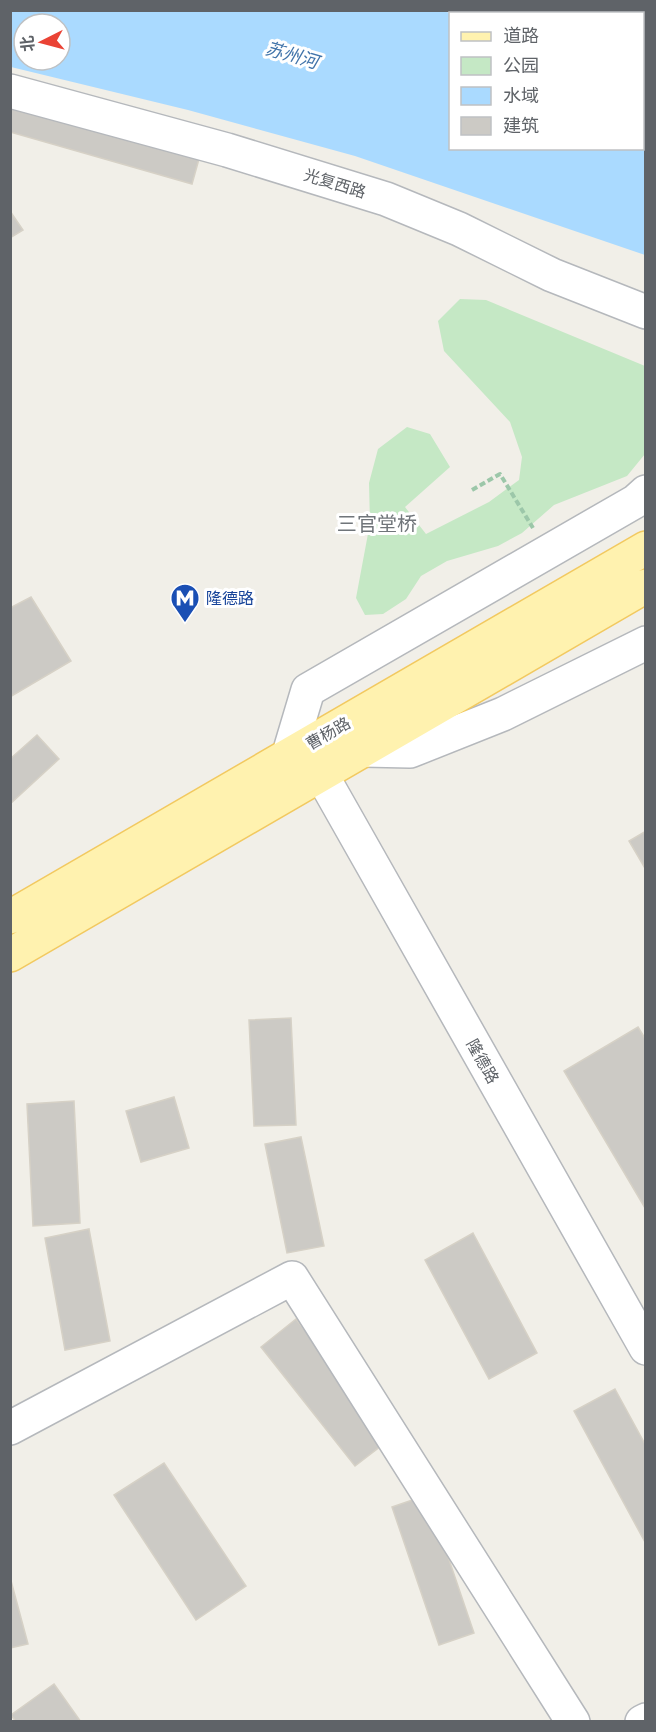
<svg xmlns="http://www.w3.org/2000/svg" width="656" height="1732" viewBox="0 0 656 1732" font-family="'PT Sans Narrow','Noto Sans SC',sans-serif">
<rect width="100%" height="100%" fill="#f1efe8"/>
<path fill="#c5e8c5" d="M460 299 486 300 645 366V454L627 476 554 505 522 533 498 546 447 561 421 576 406 599 383 614 365 615 356 598 370 523 369 483 378 449 407 427 430 434 450 467 405 507 426 534 489 502 519 480 522 457 510 422 444 351 438 321Z"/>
<path fill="#aadaff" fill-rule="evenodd" d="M10 11H442L451 13 450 148H642L643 73 645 74V255L355 156 188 110 11 67ZM24 24H60V60H24Z"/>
<path fill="#cccac5" stroke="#d6d1c6" stroke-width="1.5" d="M10 105 199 159 192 184 10 132Z
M10 211 23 230 10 238Z
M31 597 71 661 10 697V608Z
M37 735 59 759 10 804V759Z
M646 831V870L629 841Z
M291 1018 296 1125 254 1126 249 1020Z
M638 1027 646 1040 645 1208 564 1071Z
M174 1097 189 1148 141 1162 126 1111Z
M74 1101 80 1223 33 1226 27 1104Z
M301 1137 324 1246 287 1253 265 1144Z
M89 1229 110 1341 65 1350 45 1238Z
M473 1233 537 1353 489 1379 425 1260Z
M296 1319 390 1439 355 1466 261 1347Z
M615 1389 646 1446V1544L574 1411Z
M164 1463 246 1586 196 1620 114 1495Z
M427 1495 474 1633 439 1645 392 1507Z
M10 1577 28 1644 10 1648Z
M54 1684 81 1722H16L11 1715Z"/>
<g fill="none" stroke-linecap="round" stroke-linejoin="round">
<g stroke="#b5b8bc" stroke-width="36">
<path id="minor" d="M10 91 227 150 386 199 459 229 552 275 646 312
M291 747 308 690 636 501 646 492
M364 750 410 751 503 714 646 643
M321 774 646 1348
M10 1428 292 1278 573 1722
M642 1722 646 1720"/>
</g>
<g stroke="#f2c960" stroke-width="36">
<path id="major" d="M10 917 646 548
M10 955 646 586"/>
</g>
<path stroke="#9cc7a9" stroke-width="4" stroke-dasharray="6 3" stroke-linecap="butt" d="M594 10 603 14
M642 27H646
M472 490 500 474 533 528"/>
<use href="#minor" stroke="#fff" stroke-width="33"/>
<use href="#major" stroke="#fff2af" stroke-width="33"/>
</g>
<defs>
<g id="metro-pin" transform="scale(1.5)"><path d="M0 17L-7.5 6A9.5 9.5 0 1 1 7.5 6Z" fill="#1a4fb4" stroke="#fff"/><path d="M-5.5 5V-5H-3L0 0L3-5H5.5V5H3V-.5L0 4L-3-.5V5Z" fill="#fff"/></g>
</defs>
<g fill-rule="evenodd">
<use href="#metro-pin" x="185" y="598"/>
</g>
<g text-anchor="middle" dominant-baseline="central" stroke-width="6" stroke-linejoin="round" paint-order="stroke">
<g font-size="16" fill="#5f6368" stroke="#fff">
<text transform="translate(335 183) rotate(17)">光复西路</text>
<text transform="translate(328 733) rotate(-30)">曹杨路</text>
<text transform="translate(483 1061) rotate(61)">隆德路</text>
</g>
<g font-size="16" fill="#164399" stroke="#fff" text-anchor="start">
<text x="206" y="598">隆德路</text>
</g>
<g font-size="18" font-style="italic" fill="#4174aa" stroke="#fff">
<text transform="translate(292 55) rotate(16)">苏州河</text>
</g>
<g font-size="20" fill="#70757a" stroke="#fff">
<text x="377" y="524">三官堂桥</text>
</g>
</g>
<rect width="656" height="1732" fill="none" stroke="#5f6368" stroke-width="24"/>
<rect x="449" y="12" width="195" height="138" fill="#ffffff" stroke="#bfc1c3" stroke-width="1.5"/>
<rect x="461" y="32" width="30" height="9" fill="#fff2af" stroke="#bfc1c3" stroke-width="1.5"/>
<text x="503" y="42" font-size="18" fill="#5f6368">道路</text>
<rect x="461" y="57" width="30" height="18" fill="#c5e8c5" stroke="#bfc1c3" stroke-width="1.5"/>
<text x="503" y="72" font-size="18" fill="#5f6368">公园</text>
<rect x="461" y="87" width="30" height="18" fill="#aadaff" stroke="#bfc1c3" stroke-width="1.5"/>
<text x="503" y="102" font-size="18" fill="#5f6368">水域</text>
<rect x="461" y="117" width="30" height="18" fill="#cccac5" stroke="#bfc1c3" stroke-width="1.5"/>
<text x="503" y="132" font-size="18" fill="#5f6368">建筑</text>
<g transform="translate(42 42) rotate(264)"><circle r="28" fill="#ffffff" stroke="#bfc1c3" stroke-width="1.5"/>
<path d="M0-4.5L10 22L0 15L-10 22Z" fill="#ea4335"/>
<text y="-9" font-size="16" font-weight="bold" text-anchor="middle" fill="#5f6368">北</text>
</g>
</svg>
